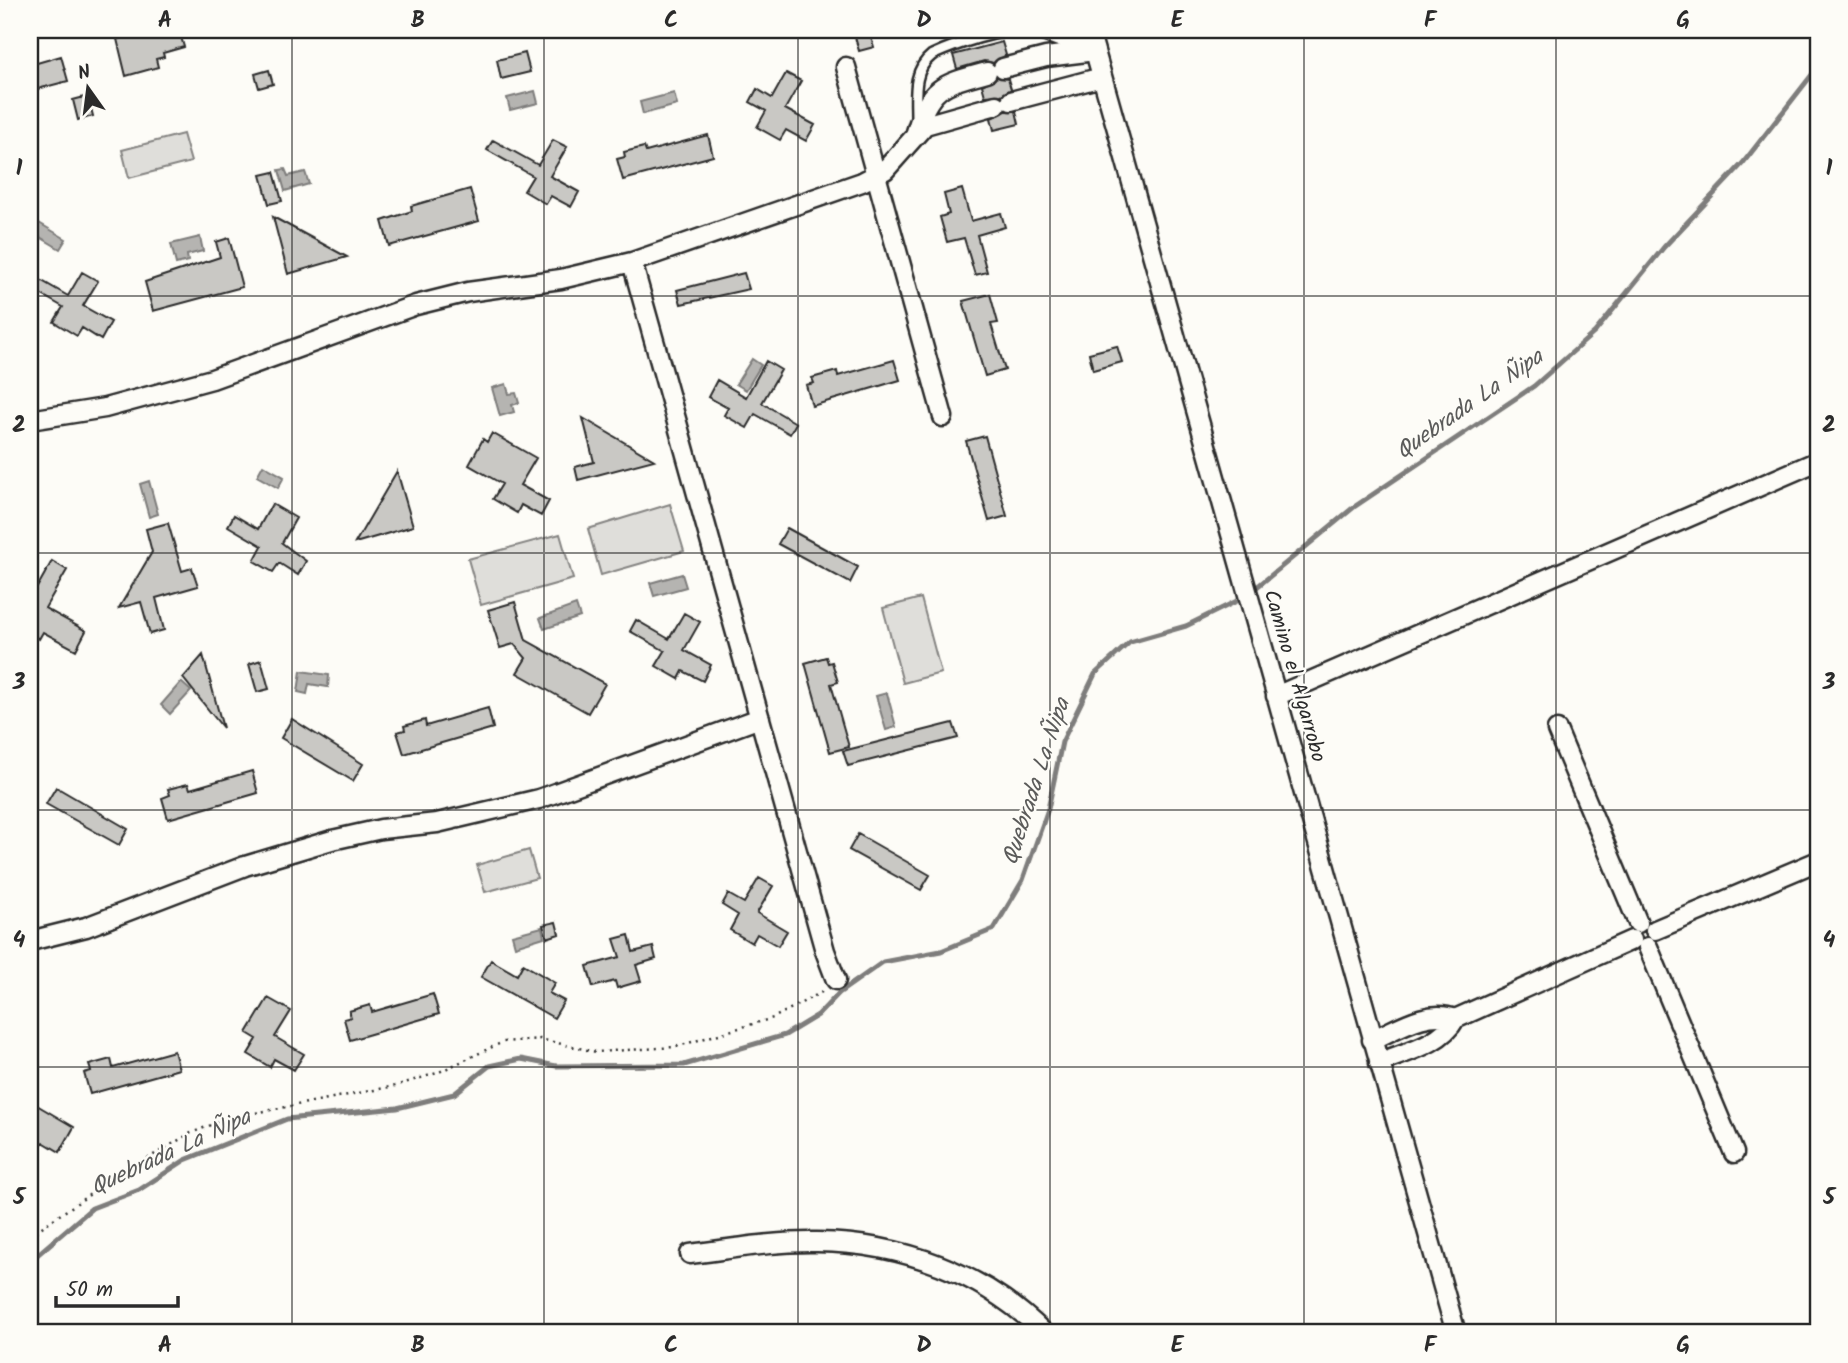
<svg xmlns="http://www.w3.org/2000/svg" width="1848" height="1363" viewBox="0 0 1848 1363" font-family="Kalam,sans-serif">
<rect width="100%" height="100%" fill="#fdfcf7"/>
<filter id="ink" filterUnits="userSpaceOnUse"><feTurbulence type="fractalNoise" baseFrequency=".0143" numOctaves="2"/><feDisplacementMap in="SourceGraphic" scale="14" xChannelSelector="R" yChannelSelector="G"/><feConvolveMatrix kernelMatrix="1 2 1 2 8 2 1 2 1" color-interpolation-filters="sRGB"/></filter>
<g filter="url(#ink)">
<path fill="#dfdeda" stroke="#858482" stroke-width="2" d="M183 134 191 162 129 178 122 150Z
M670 504 684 551 601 575 588 529Z
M560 534 573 579 481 605 468 559Z
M921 598 941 673 903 683 883 608Z
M529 850 537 878 485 892 477 865Z"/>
<path fill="#b5b4b1" stroke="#7e7d7b" stroke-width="2" d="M535 91 538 103 510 110 507 98Z
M674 93 677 105 643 114 640 102Z
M285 169 288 176 305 172 309 184 285 191 279 170Z
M34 220 66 239 60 249 30 231Z
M200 237 203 251 187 255 188 261 176 264 171 244Z
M752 359 761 365 746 390 736 384Z
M506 384 509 394 516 393 519 403 512 405 514 412 500 416 492 388Z
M263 465 284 477 278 488 257 476Z
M149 481 158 514 149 517 140 484Z
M682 574 686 587 654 596 650 583Z
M576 605 580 617 544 629 540 618Z
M301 671 329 675 328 687 309 684 307 694 298 692Z
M181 682 191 691 170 714 161 705Z
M887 693 896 727 886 730 876 696Z
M542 927 544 937 515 946 512 935Z"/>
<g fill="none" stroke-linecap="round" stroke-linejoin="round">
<path stroke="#7e7d7b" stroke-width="5" d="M1252 591 1354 507 1534 386 1595 332 1664 247 1743 163 1818 67
M30 1261 92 1208 139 1190 185 1160 287 1119 397 1108 454 1094 489 1066 521 1059 556 1066 684 1065 785 1035 818 1015 839 993 883 962 941 951 994 929 1023 880 1048 809 1062 742 1095 674 1130 642 1186 626 1245 597"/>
</g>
<path fill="#c9c8c4" stroke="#2b2b2b" stroke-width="2" d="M152 30H179L184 47 163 53 164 57 156 59 158 67 126 76 117 39Z
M853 30H869L874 47 859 51Z
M1002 42 1006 55 993 63 984 61 957 69 953 55Z
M525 53 530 72 501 79 497 60Z
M61 56 68 81 30 91V65Z
M269 70 273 84 259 88 255 74Z
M786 73 801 81 785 109 815 125 806 141 786 130 780 140 757 127 766 111 750 102 757 89 772 98Z
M997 77 1008 79 1011 89 1001 95 985 96 982 85Z
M88 96 93 116 78 120 73 100Z
M1006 111H1016L1019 124 994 130 991 118Z
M708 135 713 156 623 180 617 159 625 157 624 152 644 147 646 152Z
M493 140 538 165 553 140 567 147 550 176 579 192 571 207 551 196 546 204 524 191 533 176 487 150Z
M274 172 282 201 269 204 261 175Z
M470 189 479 221 389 246 382 221 412 211 411 206Z
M962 189 971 221 1001 213 1005 227 977 235 987 272 975 275 964 238 947 242 940 217 949 214 944 194Z
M273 217 347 257 288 274Z
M229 238 242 287 153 311 145 282 220 257 216 242Z
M82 272 98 281 83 306 111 322 101 340 82 328 77 336 54 322 63 307 30 288 35 277 68 296Z
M744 273 749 289 681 304 677 290Z
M990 294 998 323 991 324 1005 370 985 376 963 301Z
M1117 346 1122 362 1093 370 1089 353Z
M894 360 900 380 812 406 806 385 814 383 812 378 837 371 838 376Z
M766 361 781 370 762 403 796 423 790 434 755 414 747 428 724 415 728 408 708 397 717 380 746 397Z
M583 418 654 460 578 480 575 467 594 462Z
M492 433 536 458 520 485 549 501 541 516 521 505 517 513 493 499 502 484 469 465 483 439 487 442Z
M985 436 1007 516 989 521 966 441Z
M397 471 413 526 355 543Z
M272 504 296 518 282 543 306 561 298 575 279 563 273 572 254 561 262 546 228 526 234 515 258 529Z
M168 523 182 571 192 568 198 586 156 598 164 630 150 634 141 602 119 608 152 552 146 529Z
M787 528 858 567 850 583 778 544Z
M52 561 67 570 45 608 86 631 76 650 43 632 39 639 30 633V600Z
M515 602 526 640 605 684 588 713 517 673 526 658 514 644 500 648 488 610Z
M684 613 700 622 684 650 711 665 703 681 683 671 679 679 656 666 665 651 630 631 636 620 669 639Z
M203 655 223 728 183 678Z
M826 657 828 663 832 662 838 682 831 684 849 747 830 752 805 663Z
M261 660 269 689 257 692 249 664Z
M488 708 493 728 404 754 397 732 405 730 404 726 425 720 426 726Z
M292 719 363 764 353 781 281 738Z
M953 723 958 738 848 766 843 751Z
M252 771 258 793 168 819 162 798 170 795 168 789 188 784 190 789Z
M56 787 128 829 119 845 46 804Z
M858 834 930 875 921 890 849 850Z
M759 878 773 886 757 913 787 931 778 946 757 934 752 943 730 930 738 915 722 905 728 894 744 903Z
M556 922 559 934 547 938 543 925Z
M629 935 633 952 653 947 656 959 636 965 641 981 617 988 615 981 593 987 587 966 620 957 614 939Z
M491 960 517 975 523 964 555 983 549 993 564 1001 554 1018 481 977Z
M433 994 439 1014 350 1040 344 1019 351 1017 349 1011 370 1005 372 1012Z
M268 998 291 1011 275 1037 304 1054 294 1070 274 1059 270 1067 248 1054 257 1039 247 1033Z
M174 1051 179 1069 90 1094 84 1073 91 1071 89 1065 111 1059 113 1068Z
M30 1101 74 1127 60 1152 43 1142 30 1164Z"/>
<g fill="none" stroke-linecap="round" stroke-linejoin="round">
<g stroke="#2b2b2b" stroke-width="14">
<path id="lane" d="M916 118C916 95 912 71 932 55 954 45 1003 27 1027 31 1048 34 1060 48 1084 43"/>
</g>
<g stroke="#2b2b2b" stroke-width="23">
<path id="street" d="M1089 30 1456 1333
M846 67 943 417
M1003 68 1046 57 1095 51
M1011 101 1102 77
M916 132C930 86 943 84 987 72
M632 262 825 951 836 980
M30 420 105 408 212 379 416 305 468 292 561 279 632 262 862 182 885 170 925 125 996 105
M1276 696 1818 461
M1557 730 1638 923
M1655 930 1818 861
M30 941 86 927 245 866 332 840 381 829 437 823 539 799 760 718
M1648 947 1734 1153
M1372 1040C1397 1029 1428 1008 1455 1019
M1379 1063C1404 1052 1441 1045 1455 1019L1632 940
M690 1254C731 1249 775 1241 817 1242 902 1243 984 1273 1044 1333"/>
</g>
<path stroke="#2b2b2b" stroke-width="2.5" stroke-dasharray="2 5" stroke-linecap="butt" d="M30 1235 111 1180 191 1133 229 1118 395 1086 437 1073 503 1042 540 1039 596 1052 675 1047 773 1018 822 992"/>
<use href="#lane" stroke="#fdfcf7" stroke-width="9"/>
<use href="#street" stroke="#fdfcf7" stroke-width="18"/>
</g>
</g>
<path fill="none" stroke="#2b2b2b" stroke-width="2" stroke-opacity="0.55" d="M292 30V1333M544 30V1333M798 30V1333M1050 30V1333M1304 30V1333M1556 30V1333M30 296H1818M30 553H1818M30 810H1818M30 1067H1818"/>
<g text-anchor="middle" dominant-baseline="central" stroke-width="5" stroke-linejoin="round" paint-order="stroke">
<g font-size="21" fill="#2b2b2b" stroke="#fdfcf7">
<text transform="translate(1294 676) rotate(74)">Camino el Algarrobo</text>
</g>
<g font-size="23" font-style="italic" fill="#5b5b5a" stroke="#fdfcf7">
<text transform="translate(1470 405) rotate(-35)">Quebrada La Ñipa</text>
<text transform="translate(1037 782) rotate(-72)">Quebrada La Ñipa</text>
<text transform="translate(171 1153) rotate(-25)">Quebrada La Ñipa</text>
</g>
</g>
<rect width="1848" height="1363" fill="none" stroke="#fdfcf7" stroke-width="77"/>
<g transform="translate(88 88) rotate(346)" stroke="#fdfcf7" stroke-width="5" paint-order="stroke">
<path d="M0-5L12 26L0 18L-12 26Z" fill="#2b2b2b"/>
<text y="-10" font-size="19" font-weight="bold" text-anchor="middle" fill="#2b2b2b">N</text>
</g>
<path d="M56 1296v10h122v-10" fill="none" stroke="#2b2b2b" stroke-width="3.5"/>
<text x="66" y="1296" font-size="21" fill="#2b2b2b" stroke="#fdfcf7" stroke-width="5" paint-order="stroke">50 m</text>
<rect x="38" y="38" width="1772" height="1286" fill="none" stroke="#2b2b2b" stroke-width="2.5"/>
<g font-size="23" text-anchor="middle" font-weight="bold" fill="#2b2b2b">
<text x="165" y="27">A</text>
<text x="418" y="27">B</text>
<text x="671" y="27">C</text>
<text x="924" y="27">D</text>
<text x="1177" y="27">E</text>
<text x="1430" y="27">F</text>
<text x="1683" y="27">G</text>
<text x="19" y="175">1</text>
<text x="1829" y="175">1</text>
<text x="19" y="432">2</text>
<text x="1829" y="432">2</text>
<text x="19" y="689">3</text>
<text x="1829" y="689">3</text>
<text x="19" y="947">4</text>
<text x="1829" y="947">4</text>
<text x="19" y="1204">5</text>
<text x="1829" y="1204">5</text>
<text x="165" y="1352">A</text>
<text x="418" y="1352">B</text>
<text x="671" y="1352">C</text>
<text x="924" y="1352">D</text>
<text x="1177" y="1352">E</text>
<text x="1430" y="1352">F</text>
<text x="1683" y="1352">G</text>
</g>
</svg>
